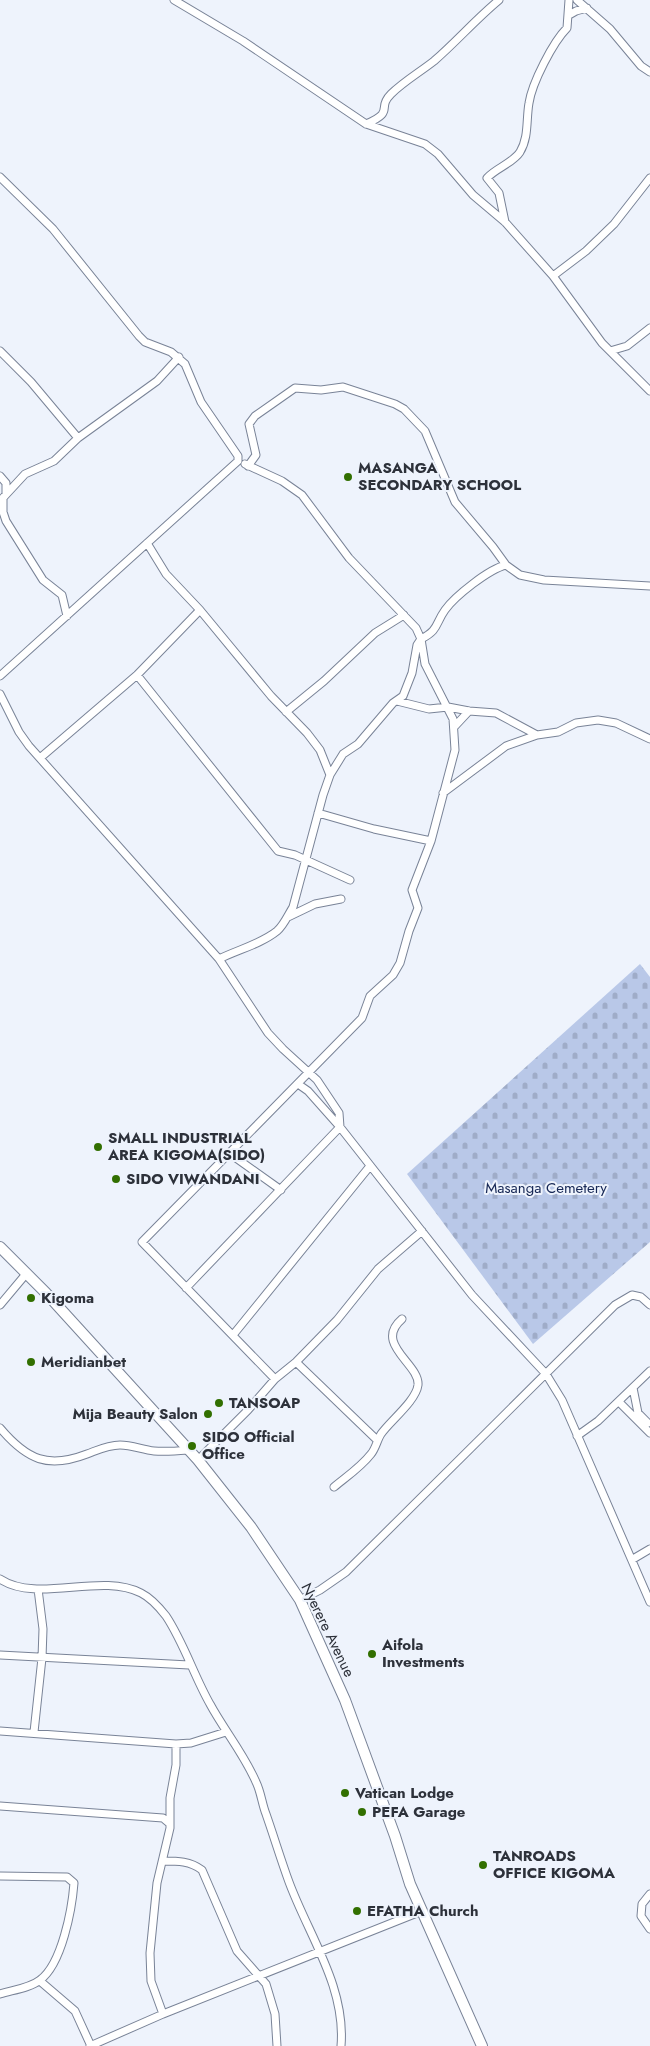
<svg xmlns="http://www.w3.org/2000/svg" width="650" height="2046" viewBox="0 0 650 2046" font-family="Jost,sans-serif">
<defs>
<pattern id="cemetery-stones" width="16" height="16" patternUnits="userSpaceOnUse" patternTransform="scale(1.25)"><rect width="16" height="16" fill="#b9c8e8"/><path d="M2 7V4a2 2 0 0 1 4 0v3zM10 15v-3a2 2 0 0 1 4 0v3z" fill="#9facc8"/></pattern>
</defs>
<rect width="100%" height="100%" fill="#eef3fc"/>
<path fill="url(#cemetery-stones)" d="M640 964 650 977V1242L533 1344 407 1174Z"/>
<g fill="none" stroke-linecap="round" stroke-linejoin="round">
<g stroke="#798397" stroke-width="9">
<path id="street" d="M174 0 243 41 366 124 425 144 438 154 473 195 505 222 553 276 602 343 650 391
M577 0 610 29 641 66 650 72
M569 15 576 11 587 8
M366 124C396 111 376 109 391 94 403 82 420 72 434 61 456 42 476 19 499 0
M0 177 53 229 139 336 145 342 171 352 185 364 201 402 238 456V461L0 676
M505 222 499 193 487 178C496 168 513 163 520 152 529 137 526 120 529 103 532 83 553 42 567 28L569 0
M553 276 586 251 614 224 650 178
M0 351 31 382 78 438
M610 351 627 346 650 328
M245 464 282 481 302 495 349 558 416 628 421 639 417 645 412 673 403 696 393 703 358 744 343 754 330 775
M248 466 256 455 249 424 255 416 295 388 321 390 343 387 395 404 404 409 425 431 455 502 493 547 506 565 520 575 544 580 650 586
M0 476 6 483V494
M3 499V512L6 521 43 580 62 595 67 616
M0 501 25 474 54 461 78 438 157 381 179 357
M147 543 166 574 200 610 271 696 307 733 320 750 330 775 323 795 293 907C288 915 284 925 277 931 261 944 237 950 219 959
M137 675 278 851 295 855 350 880
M0 694 19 732 29 746 219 959 268 1033 283 1049 317 1080 339 1113 340 1127 186 1288
M397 701 429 709 448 707 469 711 496 713 537 735 558 732 576 723 598 720 616 723 650 739
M286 712 324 681 375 633 404 615
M455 726 469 711
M40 758 137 675 200 610
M443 793 506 746 537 735
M318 813 374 829 431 841
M288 917 315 904 341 899
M298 1084 308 1091 340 1127 472 1295 546 1374 562 1400 650 1602
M229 1153 281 1190
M0 1305 26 1274
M233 1335 370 1166
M296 1362 377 1440
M275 1379 142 1242 362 1018 370 996 393 975 400 963 409 931 418 908 412 890 431 841 455 750 453 719 425 664 421 639C439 630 435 624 445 610 455 596 489 569 506 565
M633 1388 638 1413 648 1423
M619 1402 650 1433
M0 1428C27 1460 48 1469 87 1454 98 1450 108 1445 120 1445 132 1445 143 1450 154 1451 166 1452 177 1451 189 1450
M577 1436 598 1421 650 1371
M198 1460 248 1410 275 1379 296 1362 337 1320 378 1269 422 1231
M334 1487C346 1477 361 1467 371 1454 376 1448 377 1440 381 1434 390 1421 416 1401 418 1385 420 1364 373 1344 402 1319
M633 1559 650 1549
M0 1579C38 1604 100 1572 141 1593 151 1598 159 1607 166 1616 184 1643 194 1676 210 1704 224 1730 244 1754 256 1782 261 1792 262 1804 266 1814 274 1837 281 1860 289 1882 309 1936 346 1987 341 2046
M300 1600 320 1590 346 1572 615 1305 632 1295 641 1297 650 1305
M0 1655 189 1665
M0 1731 176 1744 191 1743 226 1732
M34 1732 42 1658 43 1629 38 1589
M0 1806 163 1818 169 1823
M163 1861C178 1861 190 1861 202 1870L237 1951 266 1984 275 2014 277 2046
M0 1876 67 1877 74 1883C72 1909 62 1964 40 1980 30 1988 13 1990 0 1994
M650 1894 642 1904 641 1916 650 1929
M40 1981 75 2011 91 2046
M163 2014 151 1981 150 1953 157 1883 170 1828V1798L176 1765V1744
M90 2046 163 2014 422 1911"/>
</g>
<g stroke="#798397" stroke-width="12">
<path id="primary" d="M0 1247 46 1293 198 1460 251 1527 300 1600 345 1700 395 1836 410 1884 482 2046"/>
</g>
<use href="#street" stroke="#fff" stroke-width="7"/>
<use href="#primary" stroke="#fff" stroke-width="10"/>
</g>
<g fill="#326f00" stroke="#eef3fc" stroke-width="2">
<circle cx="348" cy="477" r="5"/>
<circle cx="98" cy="1147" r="5"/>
<circle cx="116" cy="1179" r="5"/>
<circle cx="31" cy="1298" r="5"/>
<circle cx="31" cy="1362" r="5"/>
<circle cx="219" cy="1403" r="5"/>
<circle cx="208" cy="1414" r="5"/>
<circle cx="192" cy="1446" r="5"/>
<circle cx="372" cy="1654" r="5"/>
<circle cx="345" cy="1793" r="5"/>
<circle cx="362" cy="1812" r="5"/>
<circle cx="483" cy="1865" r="5"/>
<circle cx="357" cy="1911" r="5"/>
</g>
<g text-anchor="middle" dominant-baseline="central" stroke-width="4" stroke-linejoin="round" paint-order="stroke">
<g font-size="15" font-weight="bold" fill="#2d313a" stroke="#eef3fc" text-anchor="start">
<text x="358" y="468">MASANGA<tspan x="358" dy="17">SECONDARY SCHOOL</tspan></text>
<text x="108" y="1138">SMALL INDUSTRIAL<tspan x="108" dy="17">AREA KIGOMA(SIDO)</tspan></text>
<text x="126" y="1179">SIDO VIWANDANI</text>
<text x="41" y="1298">Kigoma</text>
<text x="41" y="1362">Meridianbet</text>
<text x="229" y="1403">TANSOAP</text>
<text x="198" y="1414" text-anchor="end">Mija Beauty Salon</text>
<text x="202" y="1437">SIDO Official<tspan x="202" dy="17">Office</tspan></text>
<text x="382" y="1645">Aifola<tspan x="382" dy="17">Investments</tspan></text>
<text x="355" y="1793">Vatican Lodge</text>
<text x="372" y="1812">PEFA Garage</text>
<text x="493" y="1856">TANROADS<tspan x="493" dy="17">OFFICE KIGOMA</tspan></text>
<text x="367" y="1911">EFATHA Church</text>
</g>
<g font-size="15" fill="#162755" stroke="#eef3fc">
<text x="546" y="1188">Masanga Cemetery</text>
</g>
<g font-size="15" fill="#2d313a" stroke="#eef3fc">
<text transform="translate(328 1630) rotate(64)">Nyerere Avenue</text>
</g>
</g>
</svg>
